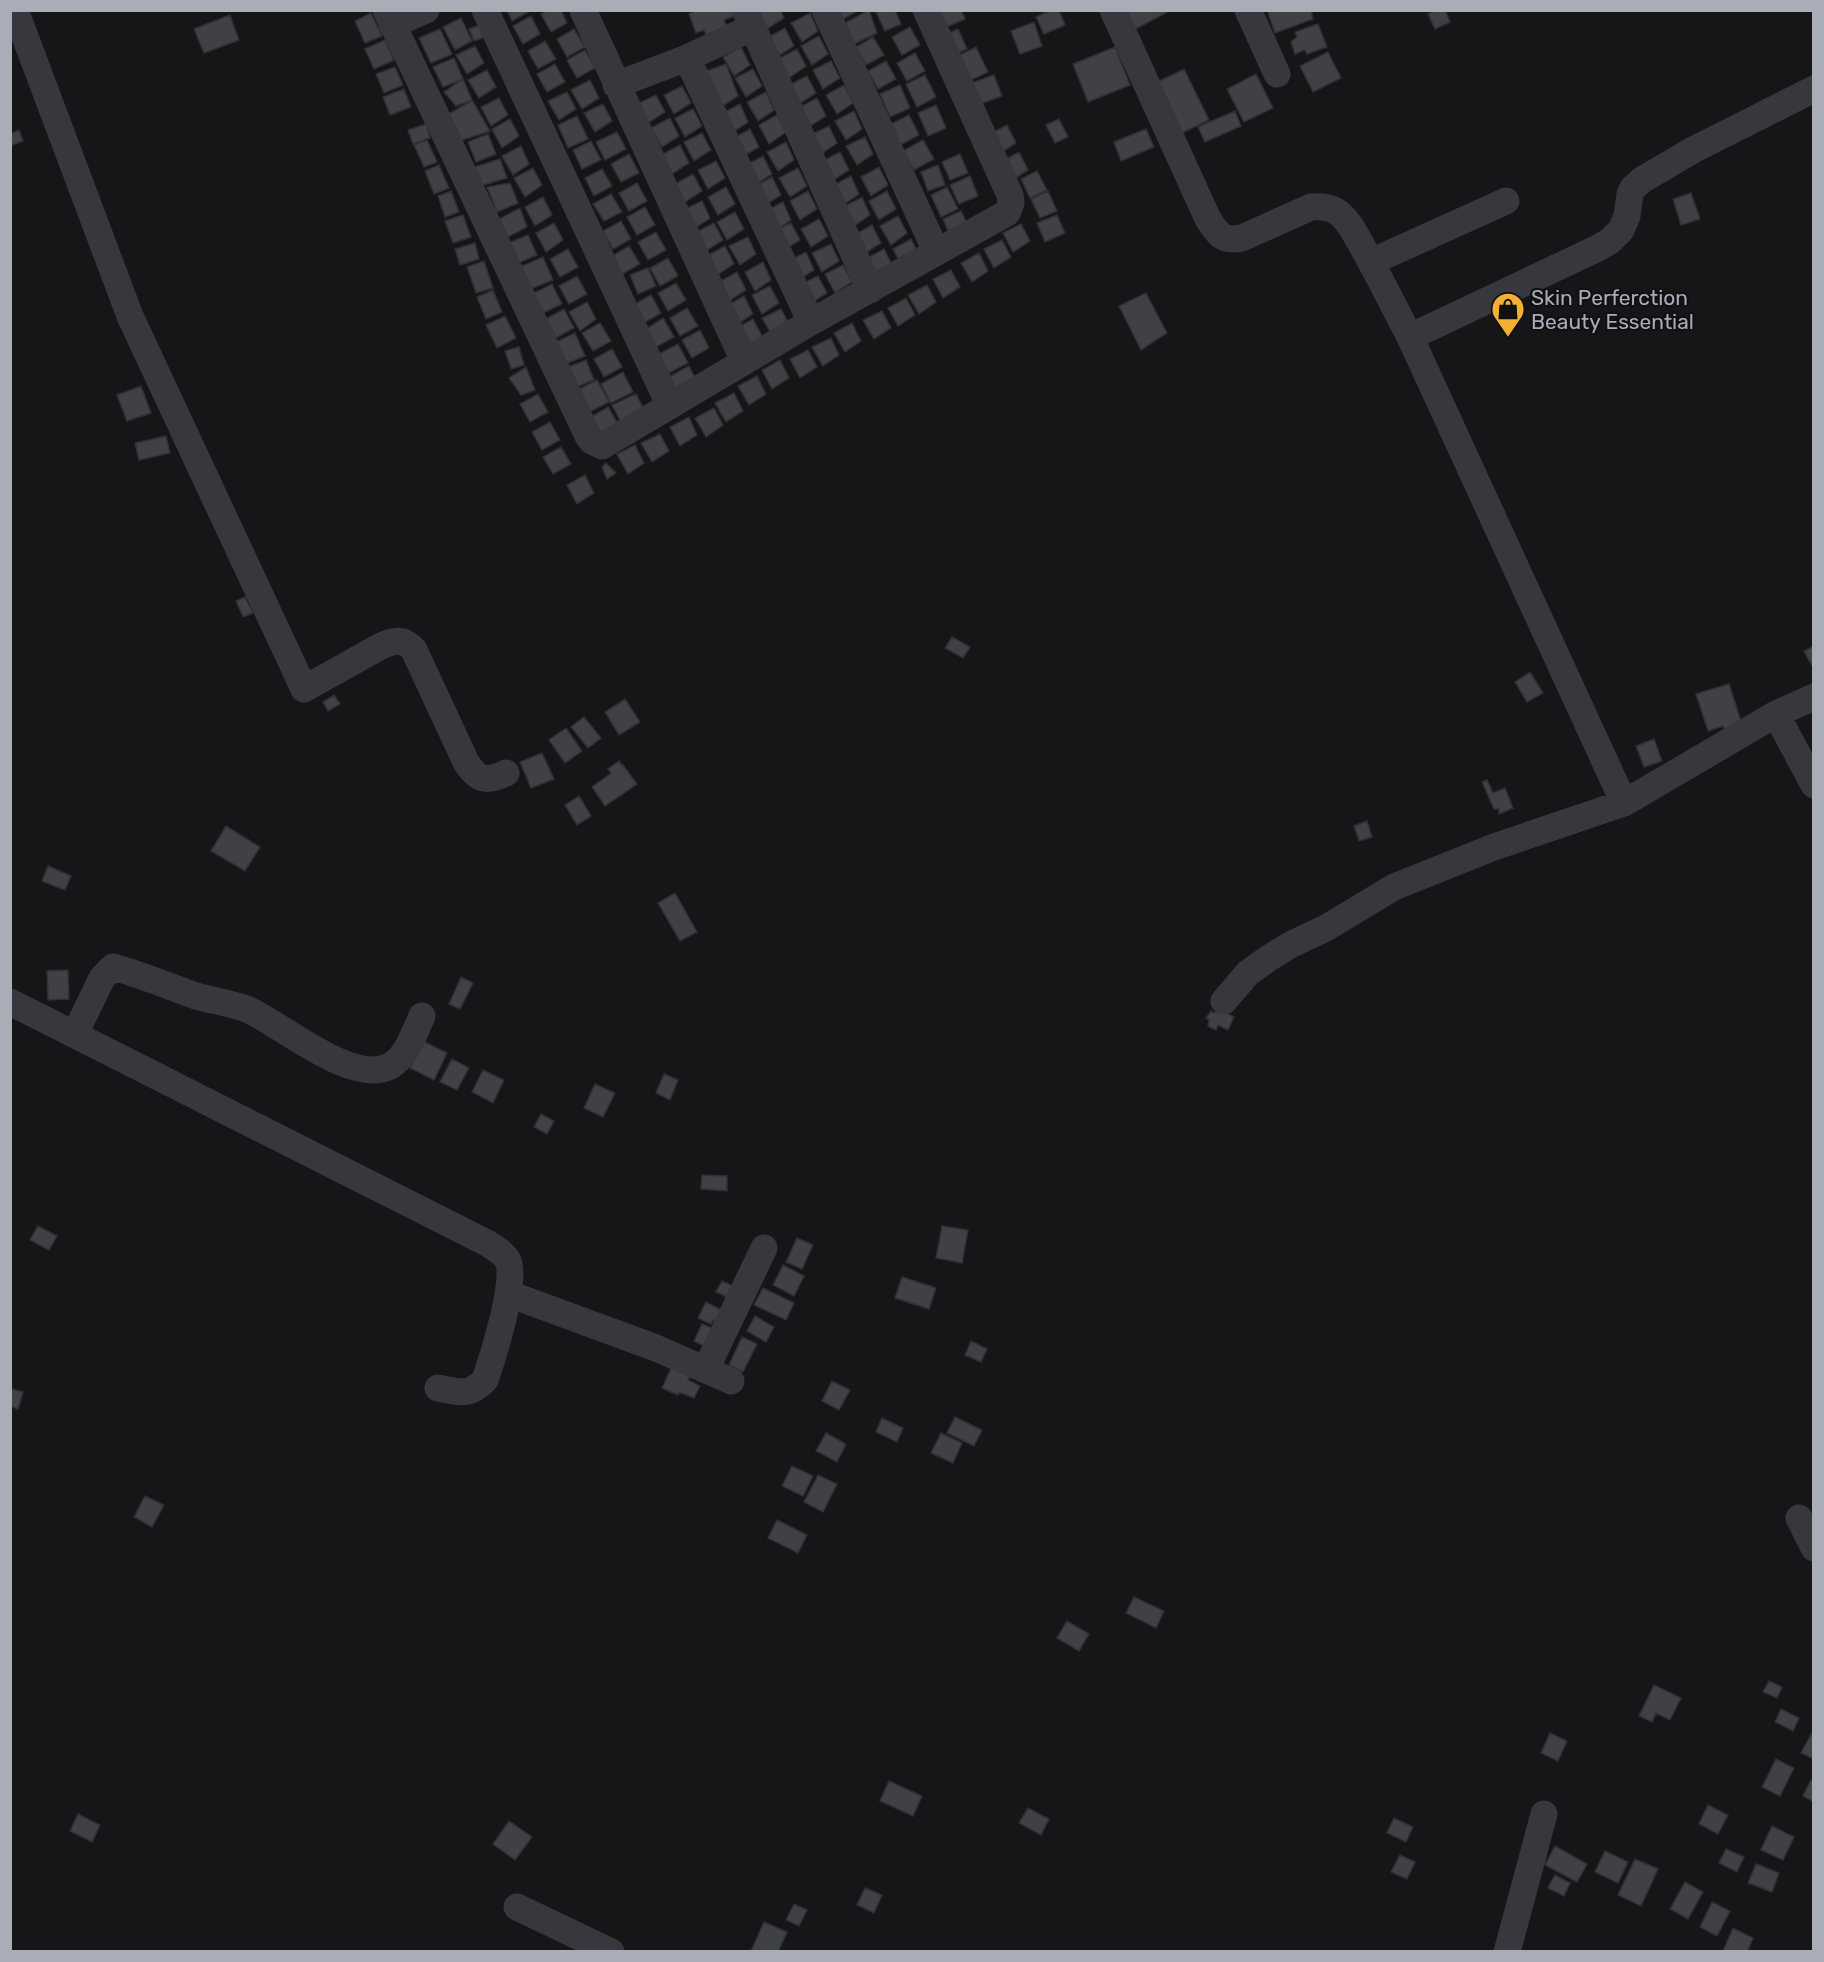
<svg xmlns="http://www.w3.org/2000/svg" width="1824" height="1962" viewBox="0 0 1824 1962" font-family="Rubik,sans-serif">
<rect width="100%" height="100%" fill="#161618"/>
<path fill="#404145" stroke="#303034" stroke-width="1.5" d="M507 10H530V11L512 21Z
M548 10H561L567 23 551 32 541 14Z
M697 10H732L734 16 724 20 730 34 709 42 704 30 696 33 689 14Z
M757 10H780L784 18 767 29Z
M837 10H859L842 20Z
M869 10 877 33 852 45 841 25Z
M881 10H895L901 24 885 31 876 12Z
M931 10H961L965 19 939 30Z
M1052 10H1059L1065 25 1044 34 1036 17Z
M1118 10H1171L1130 32Z
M1267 10H1311L1313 19 1275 33Z
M1435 10H1445L1450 22 1435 29 1428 14Z
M371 13 382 36 365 43 355 21Z
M810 13 818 31 802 42 791 23Z
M230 15 239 40 204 53 194 29Z
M531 16 540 34 523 44 513 26Z
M461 18 472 41 455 50 443 27Z
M1034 22 1042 46 1020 54 1011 31Z
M1318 24 1327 47 1307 54 1305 50 1295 54 1291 42 1297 37 1295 32Z
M480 25 485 37 474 41 469 29Z
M910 27 920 45 902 55 892 37Z
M785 28 794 46 777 57 767 38Z
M440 29 452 54 431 63 419 38Z
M574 29 585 47 567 57 557 39Z
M958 29 967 49 956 54 947 34Z
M819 36 828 54 812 65 801 46Z
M873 37 884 55 866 65 856 47Z
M385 40 394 60 374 69 365 49Z
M545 41 556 59 538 69 528 51Z
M475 46 484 63 467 74 456 55Z
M741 47 750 65 734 76 723 57Z
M976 47 988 72 969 81 958 56Z
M1115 47 1130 85 1088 102 1073 64Z
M797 49 806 66 789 78 778 59Z
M585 50 595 68 577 78 567 60Z
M1328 52 1341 78 1313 92 1300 66Z
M915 53 925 71 907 81 897 63Z
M454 58 463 79 443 87 433 67Z
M831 61 840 78 823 89 813 70Z
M886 61 896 79 878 89 868 71Z
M555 64 565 82 547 92 537 74Z
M726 64 738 96 721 107 707 71Z
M395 67 403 85 384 93 376 74Z
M753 69 762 86 746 97 735 78Z
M1184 69 1209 120 1174 137 1149 86Z
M487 70 496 87 479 98 468 80Z
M1256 74 1273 108 1244 122 1227 89Z
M925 75 936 97 917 107 906 84Z
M994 75 1002 96 980 104 972 83Z
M807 76 816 93 799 104 789 85Z
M463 79 472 100 456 106 444 92Z
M590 80 599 98 582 109 571 90Z
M844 85 853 103 837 114 826 95Z
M900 85 910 108 890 117 880 94Z
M682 86 691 103 674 114 664 95Z
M404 89 411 107 390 115 383 97Z
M567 92 576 109 559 120 548 101Z
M766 92 774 110 758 121 747 102Z
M656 95 665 112 648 123 637 104Z
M499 98 508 115 491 126 481 107Z
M817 98 826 116 809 127 798 108Z
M472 100 490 131 456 142 442 118Z
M603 104 612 121 595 132 584 113Z
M740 104 748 122 732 133 721 114Z
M936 105 946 128 928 136 918 113Z
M693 109 702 126 685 137 675 118Z
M854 111 862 129 846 140 835 121Z
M1235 111 1241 126 1205 142 1198 127Z
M777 115 786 132 769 144 759 125Z
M909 115 919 135 900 145 889 125Z
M577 116 588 139 568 148 558 125Z
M670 118 679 136 662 147 651 128Z
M510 119 519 136 502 148 492 129Z
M1059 119 1068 137 1055 143 1046 125Z
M426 124 430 138 413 144 408 130Z
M1007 125 1016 143 999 154 988 135Z
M829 126 837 143 821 154 810 135Z
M750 129 759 147 742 157 732 139Z
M1146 129 1154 147 1121 161 1114 142Z
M19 130 23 141 10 146V134Z
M617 132 626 149 605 160 596 142Z
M702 133 711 150 694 161 684 142Z
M488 134 496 154 476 162 468 142Z
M865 137 873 154 857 165 846 146Z
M427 140 437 162 424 167 414 145Z
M923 140 934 159 914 170 903 151Z
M591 141 601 160 582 169 573 150Z
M786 142 794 160 778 171 767 152Z
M680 145 689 163 672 174 661 155Z
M521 146 529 164 513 175 502 156Z
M840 152 849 170 832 181 821 162Z
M1019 152 1028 170 1011 181 1001 162Z
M629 154 639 173 621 182 611 164Z
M960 154 968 173 950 180 942 162Z
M763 156 772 174 755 185 744 166Z
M500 159 507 178 483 185 475 167Z
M716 161 725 178 708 189 698 170Z
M439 165 449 188 434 194 425 171Z
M938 165 945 185 928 191 921 172Z
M879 167 888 185 871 196 861 177Z
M533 168 542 185 525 197 514 178Z
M798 168 807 186 790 197 779 178Z
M602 169 612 186 594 196 585 178Z
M1037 171 1047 190 1030 198 1021 179Z
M693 174 702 191 685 202 675 184Z
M851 176 859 194 843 205 832 186Z
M970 176 978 196 959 204 950 185Z
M772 177 781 195 764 206 754 187Z
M510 183 518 203 497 212 487 187Z
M637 183 647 201 629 211 619 193Z
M726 187 735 204 718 215 708 197Z
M947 187 958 209 941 217 931 195Z
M451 191 459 212 445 217 438 196Z
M808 191 817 209 800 220 790 201Z
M887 191 896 209 879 220 869 201Z
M1048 191 1057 211 1040 218 1031 199Z
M1691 193 1700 219 1681 225 1673 199Z
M611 194 622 212 604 221 593 204Z
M543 197 552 215 535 226 525 207Z
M862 197 870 215 854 226 843 207Z
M702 201 710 218 694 229 683 210Z
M783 202 791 220 775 231 764 212Z
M645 207 655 225 637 235 627 217Z
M520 208 527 227 508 237 499 219Z
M961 211 970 230 951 238 943 219Z
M735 212 744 229 727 240 717 222Z
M463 215 471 237 453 243 445 221Z
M1057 215 1065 233 1045 242 1037 223Z
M898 216 907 233 891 245 880 226Z
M819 219 828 236 811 247 801 229Z
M621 221 631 239 613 249 603 231Z
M554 223 563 240 546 252 536 233Z
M714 223 723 240 706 251 696 232Z
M791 223 800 240 783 251 773 232Z
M1021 224 1030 241 1013 252 1003 233Z
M872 225 881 243 864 254 854 235Z
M656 232 666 250 648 260 638 242Z
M528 235 537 255 518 263 509 243Z
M748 237 756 254 740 265 729 246Z
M911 239 920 257 903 268 893 249Z
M1002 240 1011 257 994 268 984 249Z
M475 243 479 259 460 265 455 249Z
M831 244 839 261 822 272 812 253Z
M629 246 640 264 622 274 612 256Z
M725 246 734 264 717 275 707 256Z
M568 249 578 267 560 277 550 259Z
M884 249 893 267 876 278 866 259Z
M806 252 814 270 797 281 787 262Z
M979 253 988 271 972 282 961 263Z
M543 257 553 280 530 289 520 267Z
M668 258 678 276 660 286 650 268Z
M484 261 493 288 476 293 467 267Z
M763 262 771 280 755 291 745 272Z
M843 265 852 282 835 293 825 274Z
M648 268 656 286 638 294 630 275Z
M951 270 960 287 943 298 933 279Z
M737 272 746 290 729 301 719 282Z
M577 276 587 294 569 304 559 286Z
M818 276 827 293 810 304 800 285Z
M676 283 686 300 668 311 658 293Z
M552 284 562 304 543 313 534 293Z
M927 285 936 302 919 314 908 295Z
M770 286 779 303 762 314 752 295Z
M493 290 502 312 486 319 477 297Z
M1146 293 1167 333 1141 350 1119 306Z
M651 295 661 313 644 323 633 305Z
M744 296 753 314 736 325 726 306Z
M906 298 915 315 898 326 888 308Z
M587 302 596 319 580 331 569 312Z
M687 308 698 326 680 336 670 318Z
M564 309 574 328 556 338 546 319Z
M781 309 790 326 773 337 762 318Z
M882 311 891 328 874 339 863 320Z
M505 316 516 338 497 348 486 325Z
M663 318 674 337 656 347 646 329Z
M753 319 762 336 745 348 735 329Z
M600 323 611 341 593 351 582 333Z
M852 323 861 341 845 352 834 333Z
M700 330 709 348 692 358 682 340Z
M575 333 585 356 565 364 556 342Z
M831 338 839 355 823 366 812 347Z
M678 344 688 363 667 374 657 355Z
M519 347 524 365 511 369 505 351Z
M612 349 622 367 604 377 594 359Z
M808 350 817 367 800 378 790 359Z
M586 360 594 380 576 387 568 367Z
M780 360 789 378 772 389 762 370Z
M689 366 698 384 672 397 663 380Z
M526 367 535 390 521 395 509 378Z
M623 372 633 392 611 403 601 384Z
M757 376 766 394 749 405 738 386Z
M597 380 609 402 589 412 577 390Z
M141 386 151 413 127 421 117 395Z
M734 393 743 411 726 422 715 403Z
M538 394 548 412 530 422 520 404Z
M636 394 645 412 622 424 612 405Z
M608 407 621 429 599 443 586 420Z
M714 408 723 425 706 437 695 418Z
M689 417 697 435 680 446 670 427Z
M550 422 560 440 542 450 532 432Z
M660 434 669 451 652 462 641 443Z
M166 436 170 453 139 460 135 443Z
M635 445 644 463 628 474 617 454Z
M561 447 571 464 553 474 543 457Z
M606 463 616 473 607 479 602 467Z
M585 475 594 493 577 504 567 485Z
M245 597 253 613 243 617 236 601Z
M952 637 970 647 963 658 945 648Z
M1814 646V669L1804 651Z
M1530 672 1543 693 1527 702 1515 682Z
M1729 684 1742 724 1725 730 1723 726 1708 731 1696 694Z
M334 695 340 704 328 711 323 702Z
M625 699 640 722 619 735 605 712Z
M584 717 601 738 588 748 571 727Z
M566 728 582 751 565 763 549 740Z
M1654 739 1662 761 1644 767 1636 746Z
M542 753 554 779 531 788 520 762Z
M619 761 622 766 623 765 637 784 605 806 592 787 611 773 608 769Z
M1487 780 1493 793 1505 788 1513 808 1499 814V809H1494L1482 782Z
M579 796 591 816 577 825 565 805Z
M1367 821 1372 837 1359 841 1354 826Z
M226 826 260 847 245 871 211 851Z
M48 866 71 876 65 890 42 881Z
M675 893 697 932 680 941 658 903Z
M68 970 69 999 48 1000 47 971Z
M461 977 473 983 460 1009 449 1004Z
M1219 1009 1234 1017 1228 1030 1218 1025 1216 1030 1208 1026 1209 1020 1206 1018 1211 1011 1214 1013Z
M423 1041 447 1053 434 1080 410 1068Z
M452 1059 469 1068 457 1090 440 1082Z
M483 1070 504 1080 493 1103 472 1092Z
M664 1074 678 1080 670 1100 656 1093Z
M595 1084 615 1093 603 1117 584 1108Z
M541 1114 554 1121 547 1134 534 1127Z
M702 1175 727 1176V1191L701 1189Z
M38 1226 57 1236 49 1250 30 1240Z
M942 1226 968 1230 962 1263 936 1258Z
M797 1238 813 1245 802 1269 786 1262Z
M783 1265 804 1276 794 1296 773 1285Z
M902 1277 936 1288 929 1309 895 1298Z
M722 1281 735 1287 729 1298 716 1292Z
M763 1288 794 1303 786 1320 754 1305Z
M706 1302 727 1313 722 1324 713 1320 711 1324 698 1318Z
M755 1316 774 1327 766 1342 747 1331Z
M702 1324 716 1330 708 1348 694 1341Z
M742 1337 757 1344 743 1372 729 1365Z
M971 1341 987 1349 981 1362 965 1355Z
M674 1362 693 1370 688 1380 700 1386 694 1398 679 1392 678 1395 662 1388Z
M832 1381 850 1390 839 1410 822 1401Z
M10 1388 23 1392 18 1409 10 1406Z
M955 1417 982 1430 974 1446 947 1433Z
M882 1418 903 1428 897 1442 876 1432Z
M826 1433 846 1444 837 1462 816 1451Z
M941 1433 962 1443 953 1463 931 1453Z
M792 1466 813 1476 803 1496 782 1486Z
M818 1475 837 1484 823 1512 804 1502Z
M145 1496 164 1505 152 1527 134 1517Z
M777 1520 807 1535 798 1553 768 1538Z
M1134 1597 1164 1611 1156 1628 1126 1613Z
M1067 1621 1089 1634 1079 1651 1057 1638Z
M1769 1681 1782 1687 1777 1698 1763 1692Z
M1654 1685 1681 1698 1670 1720 1656 1713 1652 1722 1639 1716Z
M1781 1709 1799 1718 1793 1731 1775 1722Z
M1814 1729V1759L1801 1753Z
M1550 1733 1567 1741 1558 1761 1541 1753Z
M1776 1759 1794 1768 1780 1796 1762 1787Z
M1811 1780 1814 1781V1802L1803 1796Z
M889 1781 922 1796 913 1816 880 1801Z
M1708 1805 1728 1815 1718 1834 1699 1824Z
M1028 1808 1049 1819 1041 1835 1019 1823Z
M78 1814 100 1825 92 1842 70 1831Z
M1394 1818 1413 1827 1406 1842 1387 1833Z
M509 1821 532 1837 515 1860 493 1844Z
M1772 1826 1794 1837 1783 1860 1761 1850Z
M1555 1846 1587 1864 1577 1882 1545 1865Z
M1726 1849 1744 1857 1737 1872 1719 1863Z
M1605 1851 1628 1862 1618 1883 1595 1872Z
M1400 1855 1415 1862 1407 1879 1391 1872Z
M1635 1859 1658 1869 1641 1906 1618 1895Z
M1756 1864 1779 1873 1772 1892 1748 1883Z
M1555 1875 1570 1883 1564 1896 1548 1888Z
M1685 1882 1703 1892 1688 1919 1670 1909Z
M865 1888 882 1895 874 1913 857 1905Z
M1712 1902 1730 1911 1717 1936 1700 1927Z
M794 1904 807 1910 799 1926 786 1920Z
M764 1922 787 1932 778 1952 751 1951Z
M1733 1928 1753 1938 1747 1952 1723 1951Z"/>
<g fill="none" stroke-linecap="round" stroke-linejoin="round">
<path stroke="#37383d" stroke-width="27" d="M15 10 130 316 304 689 381 646C394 640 404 638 414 650L466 762C478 781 487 782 506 773
M386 10 588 436 592 441 602 446 811 322 1007 213 1011 203 1010 195 926 10
M485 10 670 406
M583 10 744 361
M745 10 870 290
M825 10 936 251
M1113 10 1208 219C1218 234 1222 242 1242 238L1311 207C1322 206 1333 207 1341 215 1350 223 1356 235 1362 246 1379 276 1394 307 1410 337L1624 803
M1248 10 1277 74
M392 25 426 10
M687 58 811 322
M616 85 687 58 753 27
M1371 262 1506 201
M1410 337 1598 248 1610 241 1621 230 1627 216 1630 194 1633 188 1642 180 1693 150 1814 89
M1776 714 1814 785
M1224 1001 1248 973 1269 958 1290 945 1326 928 1394 887 1494 847 1624 803 1776 714 1814 697
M10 1002 487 1243C494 1247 504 1253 508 1261 517 1281 493 1357 485 1380 468 1397 460 1392 438 1388
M75 1034 102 978 113 967C142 975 168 986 196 996 213 1001 232 1003 249 1010 282 1025 353 1086 390 1066 407 1057 414 1033 422 1016
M509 1294 656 1348 731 1381
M706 1369 764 1248
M1799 1518 1814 1548
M517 1907 611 1952
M1507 1952 1544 1814"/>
</g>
<defs>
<g id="shop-pin" transform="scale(1.725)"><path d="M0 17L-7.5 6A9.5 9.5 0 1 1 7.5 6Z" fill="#f2b134" stroke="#111113"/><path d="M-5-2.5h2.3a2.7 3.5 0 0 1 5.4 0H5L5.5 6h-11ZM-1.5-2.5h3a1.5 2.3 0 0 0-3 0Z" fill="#111"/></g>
</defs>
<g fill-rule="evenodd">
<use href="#shop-pin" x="1508" y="309"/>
</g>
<g text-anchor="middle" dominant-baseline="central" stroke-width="4.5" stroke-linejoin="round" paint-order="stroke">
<g font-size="21" fill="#a8adb8" stroke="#111113" text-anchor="start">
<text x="1531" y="297">Skin Perferction<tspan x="1531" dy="24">Beauty Essential</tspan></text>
</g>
</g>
<rect width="1824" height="1962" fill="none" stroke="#a8adb8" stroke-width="24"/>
</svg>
